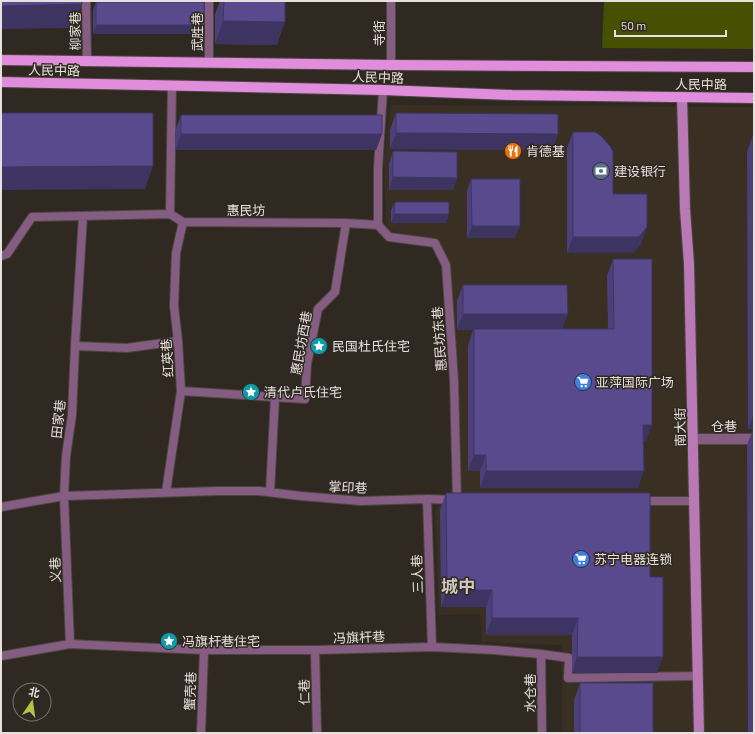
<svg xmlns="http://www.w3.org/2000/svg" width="755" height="734" viewBox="0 0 755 734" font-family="Barlow,'Noto Sans SC',sans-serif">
<rect width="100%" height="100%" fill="#302922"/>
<path fill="#3a2f23" d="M391 105 754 107V733H562V645L482 642 480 614 439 615 435 511 460 480 457 367 449 259 437 240 386 230 384 156Z"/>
<path fill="#455000" d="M604 1H754V49L602 48Z"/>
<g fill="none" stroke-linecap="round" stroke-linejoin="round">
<g stroke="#4d4640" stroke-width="10">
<path id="lane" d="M86 1 87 61
M209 1V63
M391 65V1
M170 214 172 85
M378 225 389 237 435 243 446 265 454 380 457 500
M378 225V169L383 90
M1 256 7 254 32 217 170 214 183 222 346 223 378 225
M75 346 127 348 178 341
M181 391 305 399 307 364 318 309 335 292 346 223
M166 492 181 391 178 341 174 306 176 253 183 222
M270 492 275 397
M427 499 432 647
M640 501H695
M1 507 64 496 217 491H259L301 496 361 501 427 499 454 500
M70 644 64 496 66 456 72 415 75 346 83 216
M315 650 317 733
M541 654 542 733
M1 656 70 644 204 650H315L432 647 494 650 541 654 569 658 568 678 698 676
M201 733 204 650"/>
</g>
<g stroke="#4d4640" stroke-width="12">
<path id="street" d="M694 439H754"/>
</g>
<g stroke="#4d4640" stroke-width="12">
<path id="secondary" d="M682 97 685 209 689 264 699 733"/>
</g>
<g stroke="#4d4640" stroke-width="12">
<path id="primary" d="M1 60 391 65 754 67
M1 82 383 90 512 95 754 98"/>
</g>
<use href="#lane" stroke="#855d83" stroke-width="8"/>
<use href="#street" stroke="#855d83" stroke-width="10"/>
<use href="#secondary" stroke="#b879b5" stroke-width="10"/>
<use href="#primary" stroke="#e08ddc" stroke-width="10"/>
</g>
<path fill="#4c4078" d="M220 1H285L277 45 215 44V14Z
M96 2 204 25 201 34H93V10Z
M396 113 558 134 552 150 390 149V130Z
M181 115 382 134 376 150H175V132Z
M573 132 613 194 641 244 633 253H567V148Z
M753 135H754V733H748L747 445 753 429H748L747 152Z
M393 151 457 178 453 190H389V164Z
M471 179 515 238H467V191Z
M395 202 449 214 446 223H391V210Z
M613 259 646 441H643L638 488H480V471H468V346L473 330H457V301L463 285 562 329H608L607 276Z
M446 493 650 577 657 673H572V635H486V607H441L440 510Z
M580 683 653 733H574V700Z"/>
<path fill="#3e3462" d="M82 4 73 28 1 29V6Z
M223 21 285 22 277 45 215 44Z
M96 25H204L201 34H93Z
M396 133 558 134 552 150 390 149Z
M181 134H382L376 150H175Z
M153 166 145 189 1 190V167Z
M393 177 457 178 453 190H389Z
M394 214H449L446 223H391Z
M472 226H520L515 238H467Z
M647 227 641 244 633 253H567L573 237Z
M463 314H568L562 330H457Z
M754 413V429H748Z
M643 425H652L646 441H637Z
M474 455H486L480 471H468Z
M486 471H644L638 488H480Z
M447 590H492L486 607H441Z
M492 618H578L572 635H486Z
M577 657H663L657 673H572Z"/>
<path fill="#584a8c" stroke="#3e3462" d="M1 1H82V4L1 6Z
M224 1H285V22L223 21Z
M96 2H204V25H96Z
M1 113H153V166L1 167Z
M396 113 558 114V134L396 133Z
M181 115H382V134H181Z
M573 132H595L601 136 610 146 613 152V194H647V227L639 237H573Z
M753 135H754V390Z
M393 151 457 152V178L393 177Z
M471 179H520V226H472Z
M395 202H449V214H394Z
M613 259H652V425H643L644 471H486V455H474V329H614Z
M463 285H567L568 314H463Z
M753 428H754V647Z
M446 493H650V577H663V657H577L578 618H492V590H447Z
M580 683H653V733H580Z"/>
<defs>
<g id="restaurant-disc" transform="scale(0.9)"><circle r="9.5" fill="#e8710a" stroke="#302922"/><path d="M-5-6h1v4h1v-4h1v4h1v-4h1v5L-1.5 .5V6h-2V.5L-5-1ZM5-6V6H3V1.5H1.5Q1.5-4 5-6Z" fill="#fff"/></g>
<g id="bank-disc" transform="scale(0.9)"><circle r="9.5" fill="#5c6f8a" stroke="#302922"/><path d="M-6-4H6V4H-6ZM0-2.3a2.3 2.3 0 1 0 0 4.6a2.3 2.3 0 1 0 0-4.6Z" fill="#fff"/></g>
<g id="sight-disc" transform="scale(0.9)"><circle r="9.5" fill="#0f9aa8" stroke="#302922"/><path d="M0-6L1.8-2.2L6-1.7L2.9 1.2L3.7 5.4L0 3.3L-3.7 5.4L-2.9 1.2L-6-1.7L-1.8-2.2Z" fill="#fff"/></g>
<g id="supermarket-disc" transform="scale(0.9)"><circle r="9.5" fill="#3f7fe0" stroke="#302922"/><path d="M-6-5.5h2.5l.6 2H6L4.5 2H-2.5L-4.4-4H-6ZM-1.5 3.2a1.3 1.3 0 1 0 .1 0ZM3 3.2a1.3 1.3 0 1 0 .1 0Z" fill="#fff"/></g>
</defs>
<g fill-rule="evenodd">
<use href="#restaurant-disc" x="513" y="151"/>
<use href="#bank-disc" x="601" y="171"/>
<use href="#sight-disc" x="319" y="346"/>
<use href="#supermarket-disc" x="583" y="382"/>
<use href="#sight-disc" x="251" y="392"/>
<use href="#supermarket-disc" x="581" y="559"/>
<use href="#sight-disc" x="169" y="641"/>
</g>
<g text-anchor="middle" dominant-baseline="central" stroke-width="3" stroke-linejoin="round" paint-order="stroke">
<g font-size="13" fill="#e6e1dc" stroke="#302922">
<text transform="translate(75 31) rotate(-91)">柳家巷</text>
<text transform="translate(197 32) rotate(-90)">武胜巷</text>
<text transform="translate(379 33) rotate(-90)">寺街</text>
<text transform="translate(54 70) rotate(1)">人民中路</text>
<text transform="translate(378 77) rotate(2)">人民中路</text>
<text x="701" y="84">人民中路</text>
<text x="246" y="210">惠民坊</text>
<text transform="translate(439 339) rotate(-94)">惠民坊东巷</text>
<text transform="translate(301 343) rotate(-80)">惠民坊西巷</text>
<text transform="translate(167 358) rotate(-94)">红英巷</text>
<text transform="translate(58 419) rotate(-84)">田家巷</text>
<text x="724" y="426">仓巷</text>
<text transform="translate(680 427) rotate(-91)">南大街</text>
<text transform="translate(348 487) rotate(3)">掌印巷</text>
<text transform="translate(55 570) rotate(-92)">义巷</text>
<text transform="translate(417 574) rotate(-92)">三人巷</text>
<text transform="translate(359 637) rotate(-2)">冯旗杆巷</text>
<text transform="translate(190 691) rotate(-88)">蟹壳巷</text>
<text transform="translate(304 692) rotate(-91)">仁巷</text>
<text transform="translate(530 693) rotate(-90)">水仓巷</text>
</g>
<g font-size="13" fill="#e6e1dc" stroke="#302922" text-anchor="start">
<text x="526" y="151">肯德基</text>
<text x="614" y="171">建设银行</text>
<text x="332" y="346">民国杜氏住宅</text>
<text x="596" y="382">亚萍国际广场</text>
<text x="264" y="392">清代卢氏住宅</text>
<text x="594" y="559">苏宁电器连锁</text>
<text x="182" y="641">冯旗杆巷住宅</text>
</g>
<g font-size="17" font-weight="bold" fill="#d1c8bf" stroke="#302922">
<text x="458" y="585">城中</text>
</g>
</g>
<rect width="755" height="734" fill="none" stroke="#e6e1dc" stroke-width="4"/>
<g transform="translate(32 702) rotate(13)"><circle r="19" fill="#302922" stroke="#79736c"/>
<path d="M0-3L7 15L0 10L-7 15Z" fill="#b8c147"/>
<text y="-6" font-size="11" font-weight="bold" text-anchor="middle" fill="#e6e1dc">北</text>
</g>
<path d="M615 30v6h111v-6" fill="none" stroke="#e6e1dc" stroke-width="2"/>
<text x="621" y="30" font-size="12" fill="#e6e1dc" stroke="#302922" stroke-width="3" paint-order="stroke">50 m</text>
</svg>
